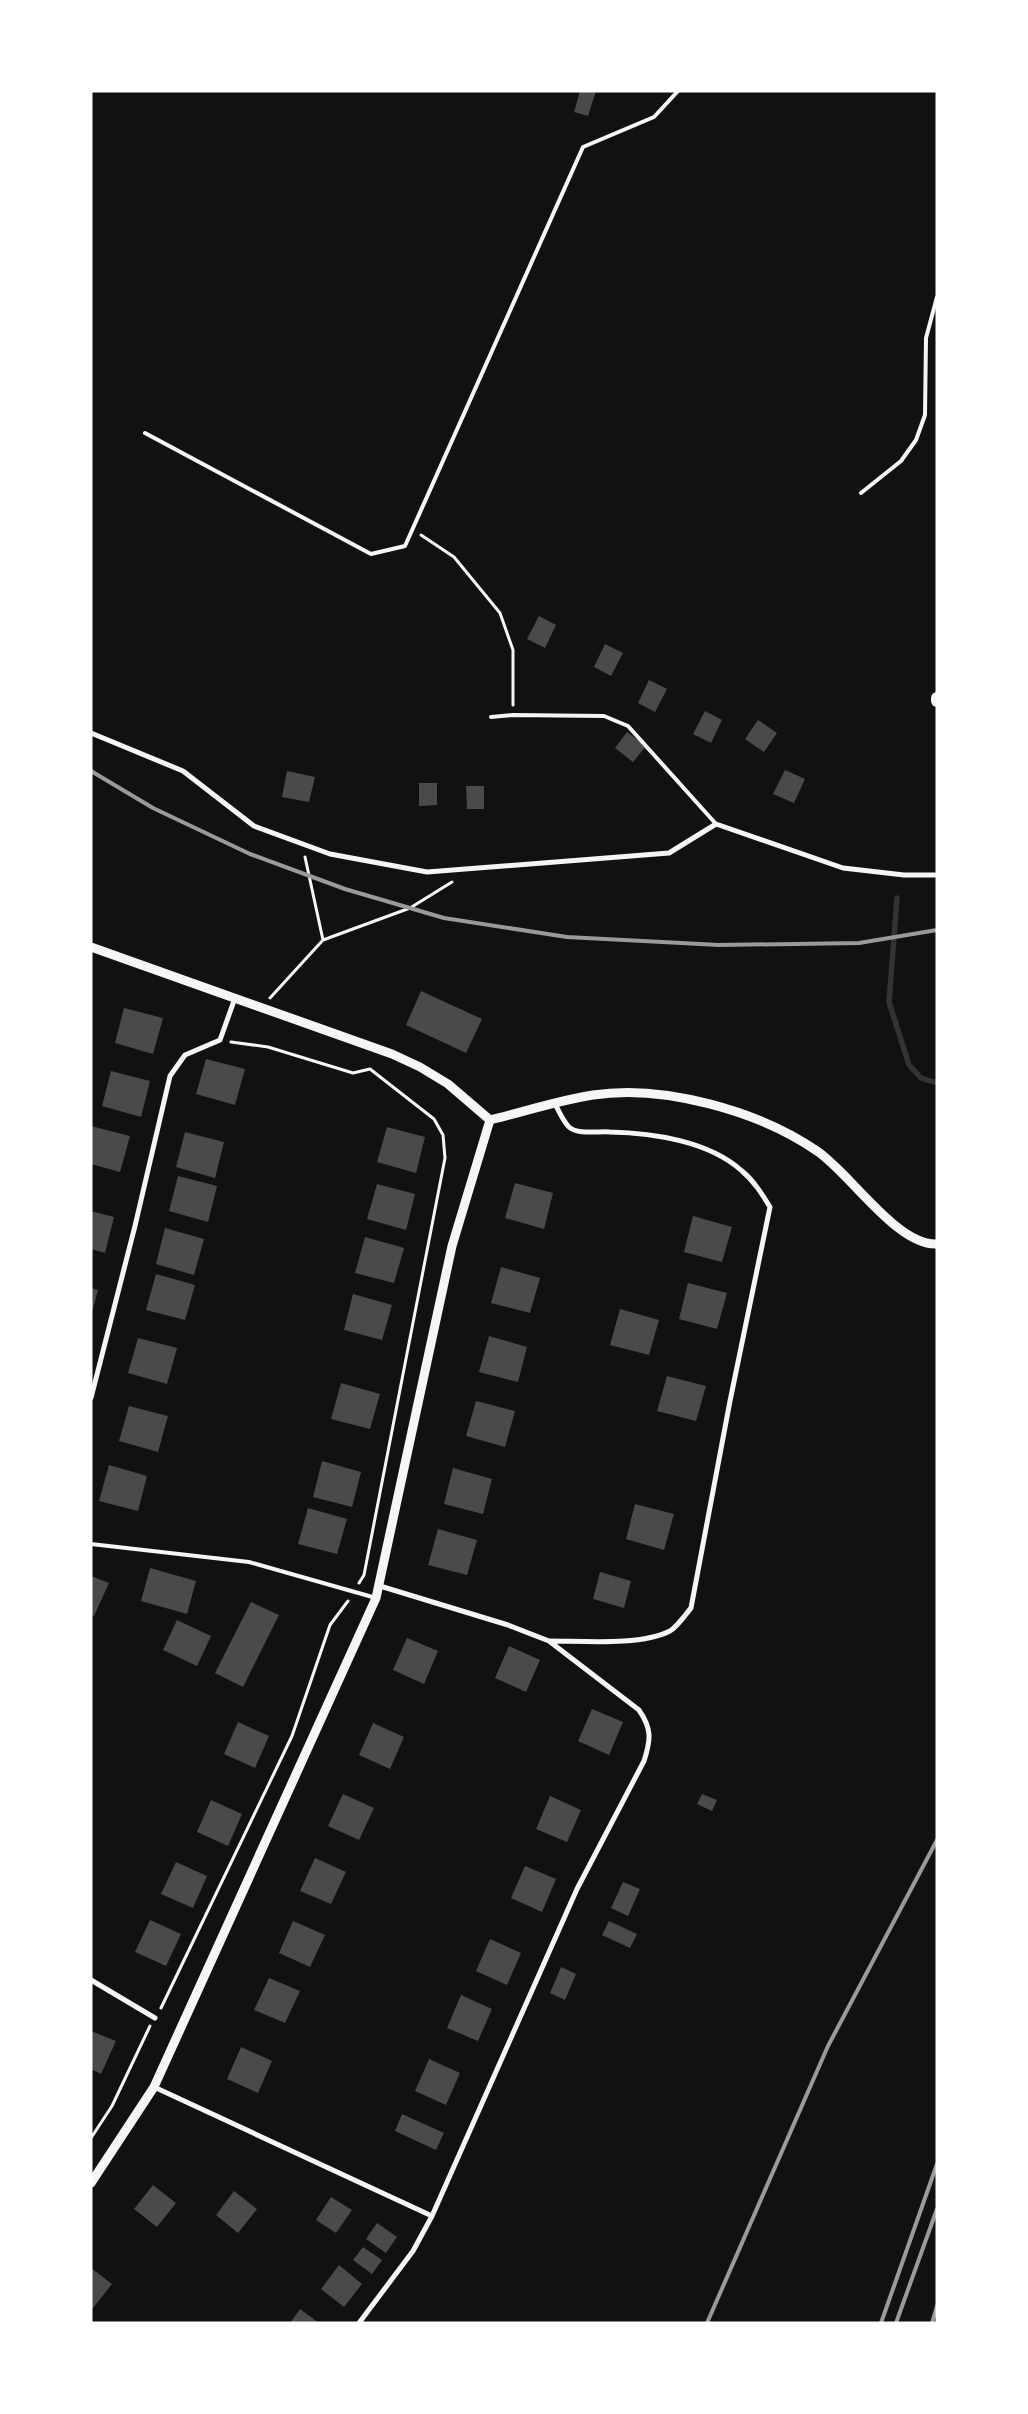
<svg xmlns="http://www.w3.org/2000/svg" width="1028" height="2414" viewBox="0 0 1028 2414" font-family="'IBM Plex Serif',serif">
<rect width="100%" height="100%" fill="#111"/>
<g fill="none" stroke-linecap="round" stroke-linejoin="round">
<path stroke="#333" stroke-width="5.5" d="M897 898 889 1002 909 1065 921 1078 937 1083"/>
</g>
<path fill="#4a4a4a" d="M580 91H596L588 116 574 112Z
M539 616 556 625 545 648 527 639Z
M605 644 623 653 611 676 594 667Z
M649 680 667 689 655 712 638 703Z
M705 711 722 720 711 743 693 734Z
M758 720 777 733 764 752 745 739Z
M627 732 646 746 633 762 615 748Z
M785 770 805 779 794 803 773 794Z
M287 771 315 777 309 802 282 797Z
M419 783H437V805L419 806Z
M466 786H484V809H467Z
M421 991 482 1019 466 1053 406 1025Z
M124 1008 163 1018 153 1054 115 1043Z
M206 1059 245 1069 235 1105 196 1094Z
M111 1071 150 1081 141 1117 102 1106Z
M91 1126 130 1136 120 1172 91 1164Z
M387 1127 425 1137 416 1173 377 1162Z
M185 1132 224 1142 215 1178 176 1167Z
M178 1176 217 1186 208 1222 169 1211Z
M515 1183 553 1193 544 1229 505 1218Z
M377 1184 415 1194 406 1230 367 1219Z
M91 1211 114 1217 105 1253 91 1249Z
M693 1216 732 1227 722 1262 684 1252Z
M165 1228 204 1239 194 1275 156 1264Z
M365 1237 404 1248 394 1283 355 1273Z
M501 1267 540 1278 530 1313 491 1303Z
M156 1274 195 1285 185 1320 146 1310Z
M688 1283 727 1293 717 1329 679 1319Z
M91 1288 98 1290 92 1312H91Z
M353 1294 392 1305 382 1340 344 1330Z
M620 1309 659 1320 649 1355 610 1345Z
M489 1336 527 1347 518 1382 479 1372Z
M138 1338 177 1348 167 1384 128 1373Z
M667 1376 706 1386 696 1421 657 1411Z
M341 1383 380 1394 370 1429 331 1419Z
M476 1401 515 1411 505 1447 466 1436Z
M129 1406 168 1416 158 1452 119 1441Z
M322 1461 361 1472 352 1507 313 1497Z
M109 1465 147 1476 138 1511 99 1501Z
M453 1468 492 1479 483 1514 444 1504Z
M635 1504 674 1514 664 1550 626 1539Z
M308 1508 347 1519 337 1554 298 1544Z
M438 1529 477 1540 467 1575 428 1565Z
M150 1568 196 1581 187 1614 141 1601Z
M600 1572 631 1581 624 1608 593 1599Z
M91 1576 109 1583 94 1616 91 1614Z
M251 1602 279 1615 243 1687 215 1673Z
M177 1620 211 1636 197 1666 163 1650Z
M407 1638 438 1651 424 1684 393 1670Z
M509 1646 540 1660 526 1692 495 1678Z
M592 1709 623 1722 609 1755 578 1741Z
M238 1722 269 1736 255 1768 224 1754Z
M373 1723 404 1737 390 1769 359 1755Z
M343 1794 374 1808 359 1840 328 1826Z
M702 1794 717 1800 712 1811 697 1804Z
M550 1796 581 1810 567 1842 536 1829Z
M211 1800 242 1814 228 1846 197 1832Z
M315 1858 346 1872 331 1904 300 1891Z
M176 1862 207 1876 193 1908 161 1894Z
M525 1866 556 1879 542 1912 511 1898Z
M623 1882 640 1889 628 1916 611 1908Z
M150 1920 181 1934 166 1966 135 1952Z
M293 1921 325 1935 310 1967 279 1953Z
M609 1921 637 1934 630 1948 602 1935Z
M490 1939 521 1953 507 1985 476 1971Z
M561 1967 576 1974 565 2000 550 1993Z
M269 1978 300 1991 285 2023 254 2010Z
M461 1995 492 2009 478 2041 447 2028Z
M91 2031 116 2041 101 2074 91 2069Z
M241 2047 272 2061 258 2093 227 2079Z
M429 2059 460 2073 446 2105 415 2091Z
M402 2114 444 2133 436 2150 395 2131Z
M153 2185 176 2203 157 2227 134 2209Z
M234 2191 257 2209 238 2233 216 2215Z
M331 2197 352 2210 336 2233 316 2220Z
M377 2223 397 2237 386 2253 366 2239Z
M363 2247 382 2260 372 2274 353 2260Z
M339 2265 362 2284 344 2307 321 2289Z
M91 2268 112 2284 93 2308 91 2307Z
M300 2309 319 2323H290Z"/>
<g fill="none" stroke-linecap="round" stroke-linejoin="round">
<path stroke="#f5f5f5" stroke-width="3" d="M421 535 454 557 500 613 513 650V705
M323 940 410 908 452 882
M270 998 323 940 305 857
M231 1042 268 1047 353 1073 370 1069 434 1119 443 1135 445 1158 364 1575 359 1583
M161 2008 292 1736 330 1625 348 1601
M91 2138 112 2106 150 2026"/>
<path stroke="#f5f5f5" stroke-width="4" d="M145 433 371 554 405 546 583 147 654 117 678 91
M861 493 901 461 916 440 925 415 926 338 937 297
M491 717 513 715 604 716 628 726 716 824
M91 1544 249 1562 376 1598"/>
<path stroke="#f5f5f5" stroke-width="5" d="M91 733 183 771 254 826 330 854 427 872 669 853 716 824 843 868 904 875H937
M91 1398 135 1226 170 1076 185 1055 220 1040 235 998
M550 1641C583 1641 641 1646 670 1631 678 1626 685 1615 691 1608L730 1401 770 1207C762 1194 754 1181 742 1171 709 1141 653 1133 610 1132 598 1131 578 1135 569 1127 563 1121 559 1111 555 1104
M91 1980 155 2018
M154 2087 432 2216
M359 2323 413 2251 432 2216 577 1889 644 1761C651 1739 652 1729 639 1710L549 1641 508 1625 380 1586"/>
<path stroke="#f5f5f5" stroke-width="9" d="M91 947 392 1054 420 1067 448 1084 490 1120
M490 1120C524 1112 559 1100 593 1095 663 1084 759 1111 817 1151 850 1173 897 1246 937 1244
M91 2183 154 2087 376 1598 452 1246 490 1120"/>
<path stroke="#f5f5f5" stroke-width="12" d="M937 698V701"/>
<path stroke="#9a9a9a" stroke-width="4" d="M91 771 153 808 250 854 345 889 444 918 567 937 719 945 859 943 937 930
M707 2323 828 2046 937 1840
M881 2323 937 2164
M896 2323 937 2209
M932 2323 937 2306"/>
</g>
<rect width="1028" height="2414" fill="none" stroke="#ffffff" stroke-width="185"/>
</svg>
